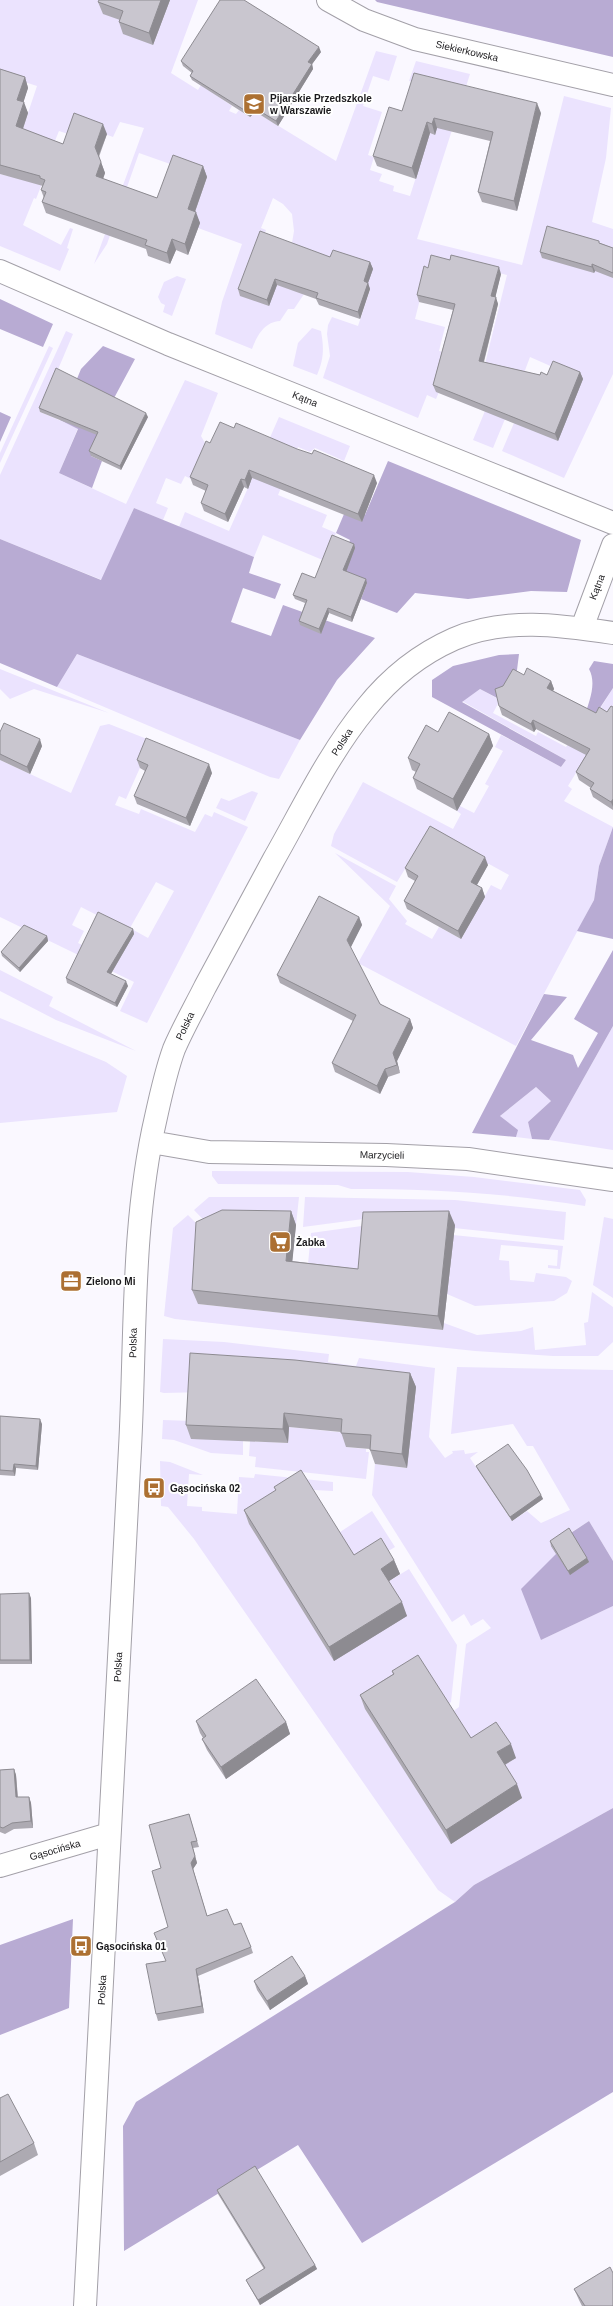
<svg xmlns="http://www.w3.org/2000/svg" width="613" height="2306" viewBox="0 0 613 2306" font-family="Helvetica,sans-serif">
<rect width="100%" height="100%" fill="#faf8ff"/>
<path fill="#ebe3fe" fill-rule="evenodd" d="M0 0H108L127 23 153 45 170 0H198L171 73 198 90 201 85 232 106 229 111 236 114 239 110 250 117 254 113 259 114 336 161 376 51 397 56 389 81 373 76 363 106 382 112 368 155 374 157 370 170 382 174 379 181 394 186 393 191 410 196 430 133 435 134 449 91 409 81 416 61 470 74 417 239 522 265 564 96 611 108 606 158 592 222 613 229V374L564 478 502 451 514 423 555 368 530 357 521 381 484 368 507 275 431 256 415 319 445 327 439 351 447 353 452 362 436 399 427 395 418 418 323 378 330 356 327 334 328 325 332 317 358 326 370 290 366 288 372 269 304 294 294 309H288L280 321C264 322 257 336 252 349L215 334 222 302 242 244 198 228 192 220 207 177 139 153 107 244 94 264 144 128 120 122 113 137 78 124 74 136 59 131 52 148 55 150 36 199 34 198 23 225 61 245 70 228 73 229 67 248 69 249 60 271 0 246V174L7 176 37 86 0 74ZM273 198 283 204 292 214 294 231 291 249 241 295 266 230 261 228Z
M177 276 186 279 172 316 163 312 165 305 161 303 158 297 164 282Z
M312 328 321 331C324 348 324 359 317 375L293 366 298 343Z
M66 331 73 334 40 412 78 428 59 473 126 504 185 380 218 393 201 436 209 450 195 481 185 476 181 484 166 478 156 503 168 508 163 520 134 508 102 580 0 539V475Z
M49 346 53 348 0 463V453Z
M485 411 505 419 493 448 473 440Z
M279 417 350 446 344 461 315 448 310 452 298 447 278 495 327 515 322 527 336 533 325 561 263 535 254 557 179 527 185 512 229 531Z
M77 654 300 740 279 779 270 777 57 687Z
M0 669 109 713 34 689 10 699 0 689Z
M613 688V708L606 711 602 715 588 753 568 786 572 789 564 801 613 827 599 866 594 900 516 1046 358 963 390 906 335 853 396 886 389 899 407 921 405 924 432 939 439 927 461 939 491 885 501 890 509 875 489 864H408L397 882 331 846 334 834 363 782 453 829 461 814 457 811 460 806 474 813 489 786 485 784 503 751 495 747 501 735 561 767 566 760 462 701 480 689 500 700 493 713 536 736 538 732 566 747 585 715 593 720Z
M109 724 147 739 143 761 126 799 119 796 115 805 139 814 141 809 195 832 205 814 212 817 214 812 248 827 147 1023 120 1011 134 982 0 917V760L71 793 100 726ZM156 882 174 891 148 938 130 928ZM81 907 134 934 91 949 78 943 84 931 72 925Z
M252 791 258 793 245 821 216 808 221 798 229 801Z
M0 970 53 997 49 1006 136 1051 56 1020 0 991Z
M0 1018 106 1062 127 1076 117 1112 0 1123Z
M613 1026V1150L549 1140Z
M536 1087 551 1101 528 1122 532 1139 516 1137 517 1130 500 1116Z
M212 1171 408 1172 474 1177 580 1190 586 1200 585 1206C507 1193 430 1189 351 1189L338 1185 218 1184 212 1176Z
M209 1197H299L296 1225H280L214 1231 194 1210Z
M305 1197 455 1200 566 1212 564 1240 454 1228 455 1225 371 1218 303 1227Z
M188 1215 207 1234 198 1304 443 1330 444 1323 477 1335 521 1331 533 1327 535 1350 586 1345 584 1323 588 1322 592 1292 613 1307V1342L598 1356H553L475 1351 175 1319 164 1316 173 1228Z
M604 1217 613 1219V1298L593 1285Z
M369 1225 363 1283 308 1264 311 1233Z
M453 1235 563 1246 560 1269 548 1268V1265L557 1266 558 1250 501 1245 499 1260 509 1261 510 1280 534 1282 536 1273 566 1277 572 1281 567 1293 554 1301 475 1306 447 1294Z
M163 1339 224 1342 329 1354 328 1362 356 1366 359 1358 435 1368 429 1437 445 1458 453 1453 452 1451 464 1450 465 1454 478 1452 470 1458 512 1521 527 1511 541 1523 570 1510 533 1446H527L513 1424 451 1434 457 1367 613 1370V1561L589 1521 551 1545 556 1554 541 1640 613 1606V1808L474 1885 455 1902 438 1890 194 1539 168 1507 161 1506 160 1461 170 1462 203 1475 189 1474 187 1506 202 1507V1511L237 1514 239 1477 254 1478 255 1474 333 1482V1491L314 1490 280 1501 386 1583 409 1569 457 1645 451 1702 446 1706 366 1709 452 1843 522 1798 476 1752 452 1712 459 1707 466 1644 491 1628 483 1619 471 1626 464 1614 452 1622 372 1495 375 1464 406 1468 415 1387 164 1393 160 1392Z
M163 1420 192 1421 243 1440V1455L211 1453 174 1440 162 1439Z
M289 1427 347 1433 346 1447 366 1449V1452H369L366 1479 255 1467 256 1457 249 1456 250 1441 288 1443Z
M372 1511 395 1547 359 1569 337 1534Z"/>
<path fill="#b8abd3" d="M375 0H613V57L377 2Z
M0 299 53 324 43 347 0 329Z
M103 346 135 359 113 400 91 456 102 461 92 488 59 473 78 429 60 420 81 369Z
M0 412 11 417 0 442Z
M388 461 581 540 567 592 531 591 468 599 415 593 397 613 361 599 367 583 339 573 350 540 336 533 347 507 365 515Z
M134 508 254 557 249 573 281 584 275 599 243 588 231 622 271 636 283 605 375 638 337 680 300 740 77 654 57 687 0 663V539L101 580Z
M519 654 516 678 501 700 480 689 462 702 566 760 561 767 432 697V680L453 666 499 655Z
M594 661 613 664V688L592 720 585 715C589 701 597 684 589 669Z
M613 827V939L577 931 594 900 599 866Z
M613 950V1026L549 1140 532 1139 528 1122 551 1101 536 1087 500 1116 518 1130 516 1137 472 1133 544 994 567 997 531 1040 573 1055 578 1068 598 1033 574 1019Z
M589 1521 613 1561V1606L541 1640 521 1589 556 1554 551 1546Z
M613 1808V2092L362 2243 298 2145 124 2251 123 2126 136 2102 455 1902 474 1885Z
M73 1919 69 2008 0 2035V1945Z"/>
<g fill="none" stroke-linecap="round" stroke-linejoin="round">
<g stroke="#a3a0a8" stroke-width="24">
<path id="minor" d="M328 0 364 20 415 39 613 85
M0 271 168 344 613 523
M582 628 613 545
M151 1142 209 1152 386 1155 468 1159 613 1180
M0 1866 109 1834
M85 2306 130 1448C136 1338 131 1225 156 1117 161 1094 166 1071 174 1049 183 1028 195 1007 205 987 228 944 251 901 274 859 303 808 329 753 366 708 390 678 420 654 454 639 505 617 560 625 613 633"/>
</g>
<use href="#minor" stroke="#fff" stroke-width="22"/>
</g>
<path fill="#adaab2" d="M170 0 153 45 123 34 119 22 120 20 103 14 98 2Z
M321 52 312 64 313 69 278 126 259 114 254 113 250 117 192 80 190 76 192 73 183 66 181 61Z
M0 69 25 77 28 88 23 102 28 113 23 129 63 144 107 134 99 157 105 173 103 179 157 198 203 166 207 177 195 212 200 223 188 255 176 250 170 264 148 256 146 249 46 213 42 202 44 198 41 190 43 186 0 174Z
M402 111 541 113 517 211 482 202 478 192 490 141 437 128 435 135 430 133 416 179 377 166 373 156Z
M600 243 613 248V278L595 271 594 273 542 258 540 252Z
M330 257 370 262 373 269 368 283 370 289 360 319 319 305 316 299 277 285 269 306 240 296 238 289Z
M428 268 501 274 495 297 498 304 484 362 540 375 580 372 583 379 558 441 436 392 433 385 453 310 419 302 417 295Z
M39 408 148 417 121 470 91 456 89 451 97 435 40 412Z
M234 428 377 483 362 522 252 478 248 489 244 487 228 522 204 511 201 503 206 491 193 485 190 477Z
M354 544 355 548 346 572 367 583 352 622 329 613 321 634 300 625 299 621 305 603 295 599 293 595 315 578Z
M524 675 551 681 554 689 553 691 596 713 607 712 613 707V810L593 797 590 789 591 788 579 780 576 772 586 755 536 729 534 732 502 715 499 706 503 686Z
M0 732 42 746 30 774 0 760Z
M438 732 489 734 493 746 457 811 417 789 413 778 416 772 412 770 408 758Z
M137 760 212 773 190 826 137 804 134 796 145 771 140 768Z
M488 865 477 885 482 888 485 897 461 939 407 909 404 901 415 881 408 877 405 868Z
M359 917 362 925 350 948 380 1004 410 1019 413 1028 397 1061 400 1073 388 1077 380 1094 335 1072 332 1063 353 1021 280 983 277 975Z
M133 929 134 934 111 974 128 986 117 1007 67 983 66 978Z
M47 936 48 941 20 972 2 956 1 952Z
M291 1211 296 1225 292 1261 358 1269 455 1225 443 1330 198 1304 192 1290Z
M410 1373 416 1387 407 1468 375 1464 370 1450V1449L346 1447 341 1432 289 1427 288 1443 191 1439 186 1425Z
M0 1416 42 1424 38 1470 16 1468 15 1476 0 1475Z
M476 1466 541 1495 543 1499 512 1521 478 1470Z
M274 1487 354 1555 394 1560 400 1574 389 1581 407 1616 334 1661 249 1524 244 1510 276 1491Z
M550 1541 587 1558 589 1562 570 1575 551 1546Z
M0 1594 31 1598 32 1664H0Z
M392 1671 471 1738 516 1758 505 1765 522 1798 451 1844 365 1709 360 1695 393 1674Z
M196 1721 286 1722 290 1734 226 1779 207 1750 202 1739 203 1738 200 1733Z
M14 1769 16 1775 18 1797H29L31 1803 33 1828 14 1829 5 1834 0 1832V1770Z
M189 1814 199 1847 193 1848 197 1863 193 1869 207 1916 234 1925 251 1947 253 1953 198 1976 204 2013 158 2021 156 2014 166 1961 168 1927 161 1868Z
M305 1976 308 1984 270 2010 257 1990 254 1981Z
M0 2098 34 2143 38 2155 0 2176Z
M217 2190 315 2265 317 2269 260 2305 248 2284 246 2280 264 2269 218 2194Z
M574 2289 613 2306H582L579 2300Z"/>
<path fill="#8d8b91" d="M161 0H170L153 45 149 33Z
M319 47 321 52 310 67 308 62Z
M312 64 313 69 278 126 276 121Z
M25 77 28 88 21 110 17 100Z
M24 102 28 113 20 137 16 126Z
M537 103 541 113 517 211 514 201Z
M252 108 254 113 250 117 249 113Z
M434 118 437 128 435 135 432 124Z
M427 122 430 133 416 179 412 168Z
M103 124 107 134 98 157 95 147Z
M101 162 105 173 100 187 96 176Z
M203 166 207 177 192 220 188 209Z
M196 212 200 223 188 255 185 244Z
M172 239 176 250 170 264 167 253Z
M370 262 373 269 368 283 370 289 360 319 358 312 364 281Z
M592 264 595 271 594 273 592 267Z
M499 267 501 274 494 303 491 296Z
M275 279 277 285 269 306 267 300Z
M496 297 498 304 482 368 479 361Z
M580 372 583 379 558 441 555 434Z
M146 413 148 417 121 470 120 466Z
M249 470 252 478 248 489 245 480Z
M374 475 377 483 362 522 358 514Z
M241 479 244 487 228 522 225 514Z
M354 544 355 548 345 575 343 570Z
M366 579 367 583 352 622 351 617Z
M328 608 329 613 321 634 319 629Z
M551 681 554 689 550 696 547 688Z
M533 720 536 729 534 732 531 724Z
M489 734 493 746 457 811 453 799Z
M40 739 42 746 30 774 27 767Z
M209 764 212 773 190 826 186 818Z
M613 799V807L611 802Z
M485 857 488 865 474 890 471 882Z
M482 888 485 897 461 939 458 931Z
M359 917 362 925 350 949 347 940Z
M133 929 134 934 109 977 107 972Z
M47 936 48 941 20 972 19 968Z
M126 981 128 986 117 1007 115 1003Z
M410 1019 413 1028 397 1061 400 1073 393 1053Z
M385 1069 388 1077 380 1094 377 1086Z
M291 1211 296 1225 291 1275 286 1261Z
M449 1211 455 1225 443 1330 438 1316Z
M410 1373 416 1387 407 1468 402 1454Z
M284 1413 289 1427 288 1443 283 1429Z
M40 1419 42 1424 38 1470 36 1466Z
M14 1464 16 1468 15 1476 13 1471Z
M541 1495 543 1499 512 1521 510 1517Z
M587 1558 589 1562 570 1575 568 1571Z
M394 1560 400 1574 386 1583 381 1569Z
M29 1593 31 1598 32 1664 30 1660Z
M402 1602 407 1616 334 1661 329 1647Z
M286 1722 290 1734 226 1779 221 1767Z
M511 1744 516 1758 502 1766 497 1752Z
M14 1769 16 1775 18 1804 16 1797Z
M517 1784 522 1798 451 1844 446 1830Z
M29 1797 31 1803 33 1828 31 1821Z
M191 1842 197 1863 193 1869 209 1923 191 1863Z
M196 1969 198 1976 204 2013 202 2006Z
M305 1976 308 1984 270 2010 267 2001Z
M315 2265 317 2269 260 2305 258 2300Z"/>
<path fill="#c9c6cf" stroke="#8d8b91" d="M99 0H161L149 33 119 22 123 11 98 2Z
M220 0H244L319 47 308 62 312 64 276 121 258 110 252 108 249 113 190 76 193 71 181 61Z
M0 69 25 77 17 100 24 102 16 126 63 144 74 113 103 124 95 147 101 162 96 176 157 198 173 155 203 166 188 209 196 212 185 244 172 239 167 253 145 245 147 240 42 202 46 192 41 190 45 180 40 178V176L0 165Z
M414 73 537 103 514 201 478 192 493 132 434 118 432 124 427 122 412 168 373 156 389 107 402 111Z
M547 226 599 241V243L613 248V273L592 264V267L540 252Z
M260 231 330 257 333 250 370 262 364 281 368 283 358 312 316 298 318 293 275 279 267 300 238 289Z
M431 255 450 260 451 255 499 267 491 296 496 297 479 361 540 375 541 372 547 375 553 361 580 372 555 434 433 385 455 304 417 295 424 266 428 268Z
M56 368 146 413 120 466 89 451 98 432 39 408Z
M220 422 234 428 236 423 297 449 312 454 314 450 374 475 358 514 249 470 245 480 241 479 225 514 201 503 208 485 190 477 206 441 210 443Z
M332 535 354 544 343 570 366 579 351 617 328 608 319 629 299 621 307 600 293 595 302 573 315 578Z
M527 668 551 681 547 688 596 713 599 707 607 712 611 706 613 707V799L611 802 590 789 594 783 576 772 590 749 533 720 531 724 499 706 495 689 503 686 513 669 524 675Z
M449 712 489 734 453 799 413 778 420 764 408 758 426 725 438 732Z
M4 723 40 739 27 767 0 754V732Z
M146 738 209 764 186 818 134 796 148 765 137 760Z
M430 826 485 857 471 882 482 888 458 931 404 901 418 876 405 868Z
M319 896 359 917 347 940 380 1004 410 1019 393 1053 397 1065 385 1069 377 1086 332 1063 356 1015 277 975Z
M98 912 133 929 107 972 126 981 115 1003 66 978Z
M24 925 47 936 19 968 1 952Z
M222 1210 291 1211 286 1261 358 1269 363 1212 449 1211 438 1316 192 1290 196 1222Z
M190 1353 295 1360 410 1373 402 1454 370 1450 371 1435 341 1433 342 1419 284 1413 283 1429 186 1425Z
M0 1416 40 1419 36 1466 14 1464 13 1471 0 1470Z
M508 1444 527 1470 541 1495 510 1517 476 1466Z
M301 1470 354 1555 381 1538 394 1560 381 1569 402 1602 329 1647 244 1510 276 1490 274 1487Z
M569 1528 587 1558 568 1571 550 1541Z
M29 1593 30 1660H0V1594Z
M418 1655 471 1738 496 1722 511 1744 497 1752 517 1784 446 1830 360 1695 394 1674 392 1671Z
M256 1679 286 1722 221 1767 202 1739 206 1736 196 1721Z
M14 1769 16 1797H29L31 1821 12 1823 3 1828 0 1827V1770Z
M189 1814 197 1841 191 1842 195 1856 191 1863 207 1916 227 1909 234 1925 241 1923 251 1947 196 1969 202 2006 156 2014 146 1964 166 1961 154 1933 168 1927 152 1871 161 1868 149 1825Z
M292 1956 305 1976 267 2001 254 1981Z
M8 2094 34 2143 0 2162V2098Z
M255 2166 315 2265 258 2300 246 2280 265 2268 217 2190Z
M610 2267 613 2273V2306H585L574 2289Z"/>
<defs>
<g id="school-square" transform="scale(1.15)"><rect x="-9" y="-9" width="18" height="18" rx="4" fill="#ac7032" stroke="#fff"/><path d="M0-5L7-2L0 1L-7-2ZM-4 1L0 2.5L4 1V4Q0 6-4 4Z" fill="#fff"/></g>
<g id="supermarket-square" transform="scale(1.15)"><rect x="-9" y="-9" width="18" height="18" rx="4" fill="#ac7032" stroke="#fff"/><path d="M-6-5.5h2.5l.6 2H6L4.5 2H-2.5L-4.4-4H-6ZM-1.5 3.2a1.3 1.3 0 1 0 .1 0ZM3 3.2a1.3 1.3 0 1 0 .1 0Z" fill="#fff"/></g>
<g id="office-square" transform="scale(1.15)"><rect x="-9" y="-9" width="18" height="18" rx="4" fill="#ac7032" stroke="#fff"/><path d="M-6-3h4V-5.5h4V-3h4V5H-6ZM-1-4.5V-3h2v-1.5ZM-6 0V1H6V0Z" fill="#fff"/></g>
<g id="bus-square" transform="scale(1.15)"><rect x="-9" y="-9" width="18" height="18" rx="4" fill="#ac7032" stroke="#fff"/><path d="M-5-6H5V4H4V6H2V4H-2V6H-4V4H-5ZM-3.5-4V0h7V-4ZM-3.5 1.2v1.5H-2V1.2ZM2 1.2v1.5H3.5V1.2Z" fill="#fff"/></g>
</defs>
<g fill-rule="evenodd">
<use href="#school-square" x="254" y="104"/>
<use href="#supermarket-square" x="280" y="1242"/>
<use href="#office-square" x="71" y="1281"/>
<use href="#bus-square" x="154" y="1488"/>
<use href="#bus-square" x="81" y="1946"/>
</g>
<g text-anchor="middle" dominant-baseline="central" stroke-width="4" stroke-linejoin="round" paint-order="stroke">
<g font-size="10" fill="#1a191c" stroke="#fff">
<text transform="translate(467 51) rotate(13)">Siekierkowska</text>
<text transform="translate(305 399) rotate(22)">Kątna</text>
<text transform="translate(597 587) rotate(-69)">Kątna</text>
<text transform="translate(342 742) rotate(-57)">Polska</text>
<text transform="translate(185 1026) rotate(-65)">Polska</text>
<text transform="translate(382 1155) rotate(1)">Marzycieli</text>
<text transform="translate(133 1343) rotate(-89)">Polska</text>
<text transform="translate(118 1667) rotate(-87)">Polska</text>
<text transform="translate(55 1850) rotate(-16)">Gąsocińska</text>
<text transform="translate(102 1990) rotate(-87)">Polska</text>
</g>
<g font-size="10" font-weight="bold" fill="#1a191c" stroke="#fff" text-anchor="start">
<text x="270" y="98">Pijarskie Przedszkole<tspan x="270" dy="12">w Warszawie</tspan></text>
<text x="296" y="1242">Żabka</text>
<text x="86" y="1281">Zielono Mi</text>
<text x="170" y="1488">Gąsocińska 02</text>
<text x="96" y="1946">Gąsocińska 01</text>
</g>
</g>
</svg>
